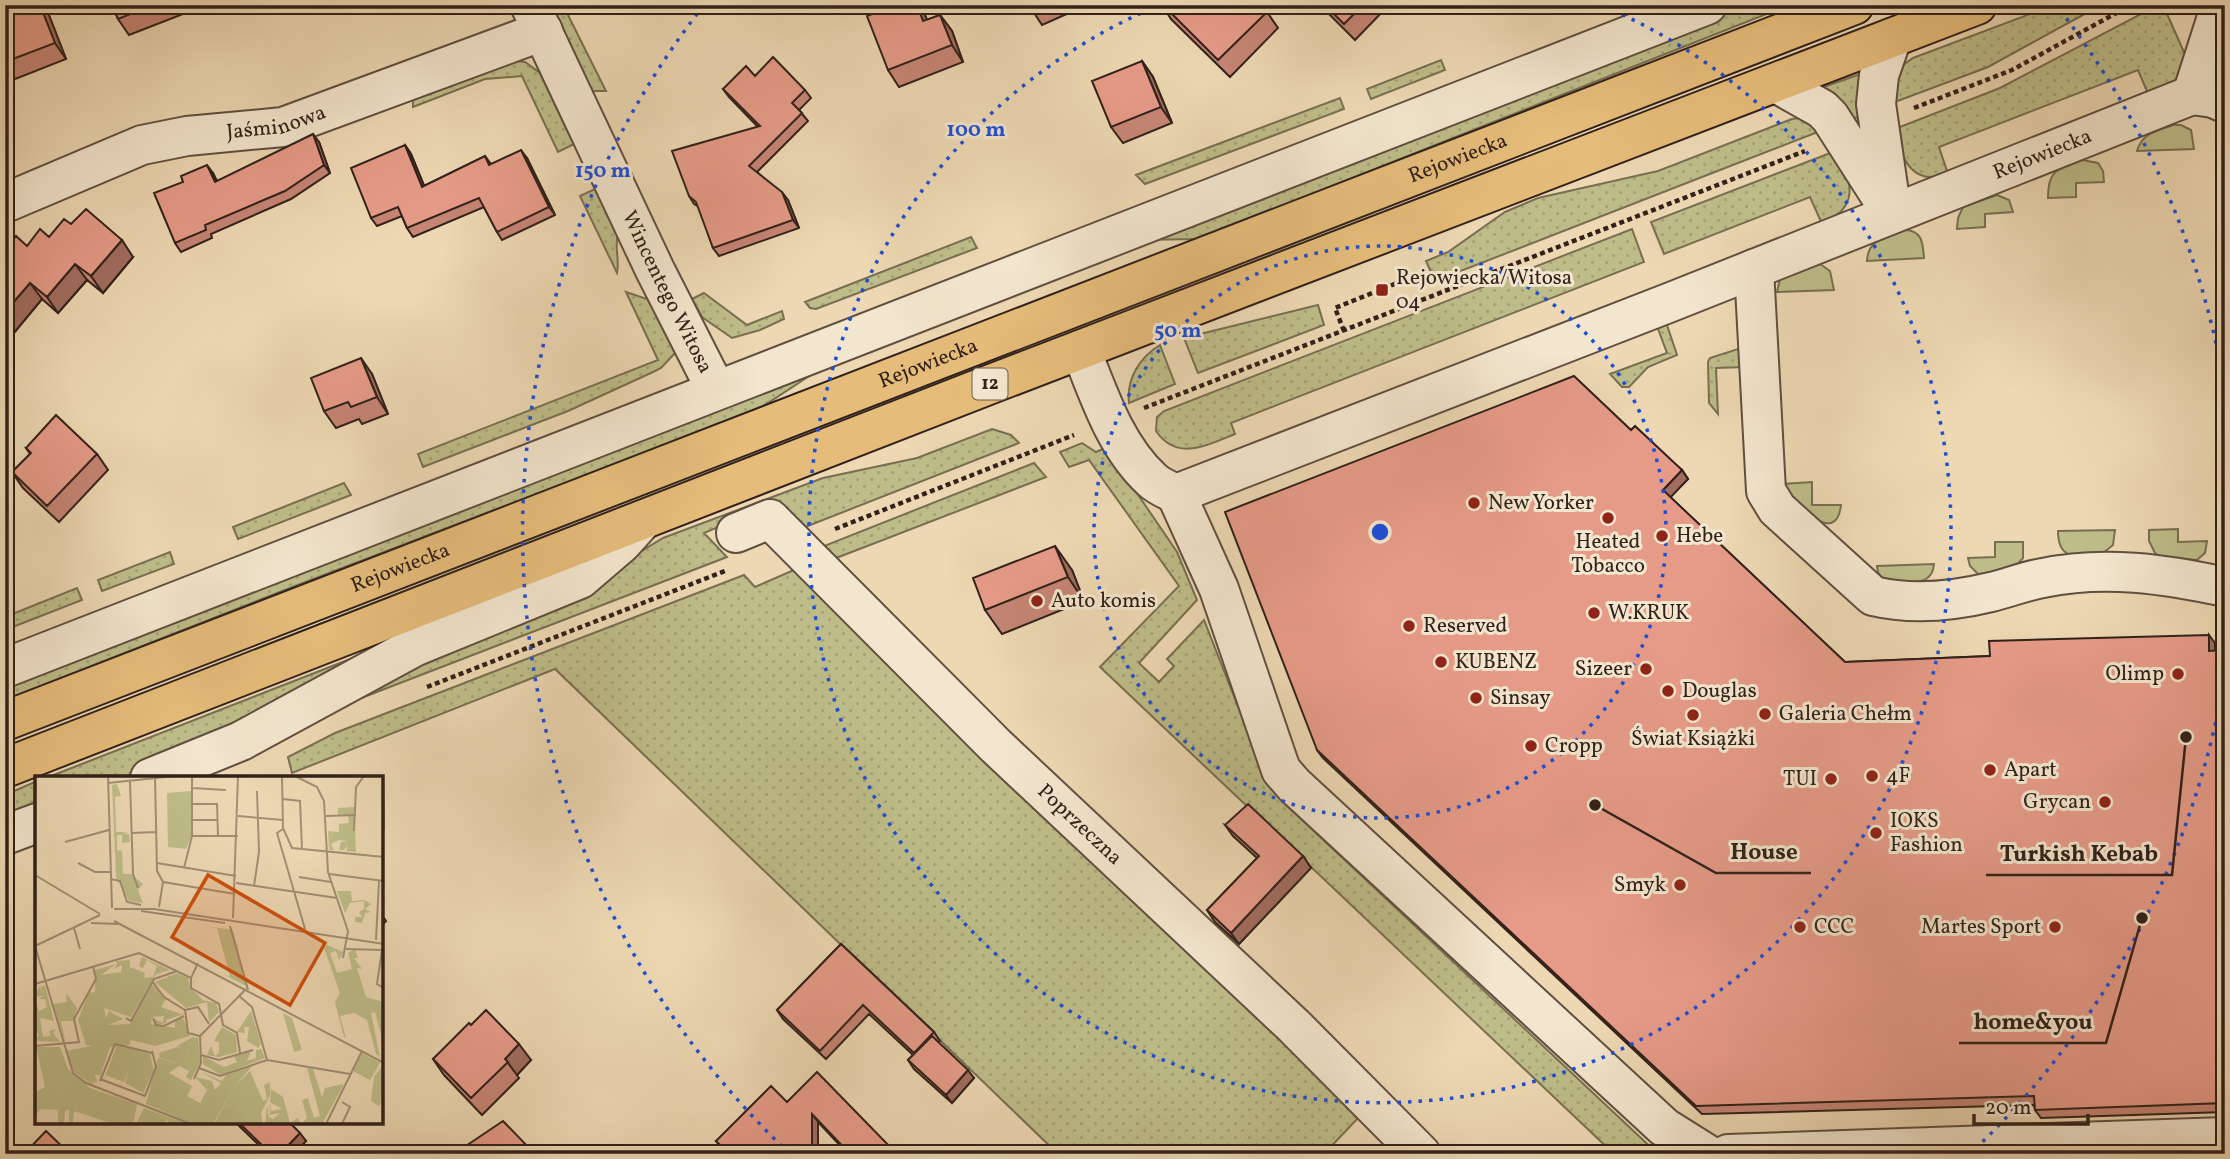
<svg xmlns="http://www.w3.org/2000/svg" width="2230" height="1159" viewBox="0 0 2230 1159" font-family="Vollkorn,serif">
<defs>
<pattern id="grass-dots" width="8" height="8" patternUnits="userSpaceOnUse" patternTransform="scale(1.75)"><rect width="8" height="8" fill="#bebd89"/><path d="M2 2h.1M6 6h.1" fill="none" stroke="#a4a276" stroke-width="1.8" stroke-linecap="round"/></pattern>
</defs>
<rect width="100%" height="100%" fill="#edd8b3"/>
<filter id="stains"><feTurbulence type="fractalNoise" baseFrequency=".00286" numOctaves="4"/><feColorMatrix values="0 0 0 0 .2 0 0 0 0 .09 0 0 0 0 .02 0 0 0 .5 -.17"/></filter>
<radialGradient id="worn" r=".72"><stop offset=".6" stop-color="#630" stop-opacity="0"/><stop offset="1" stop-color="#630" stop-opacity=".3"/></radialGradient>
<path fill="url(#grass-dots)" stroke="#786f52" stroke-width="2" d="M547 5H563L606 91H589Z
M1736 5H1789L1198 239 1137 240Z
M2054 5H2101L1988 67 1887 105 1903 65 1913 58Z
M2158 5 2164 7 2187 59 2175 81 2149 96 2138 70 1939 147 1948 174C1911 187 1903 158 1892 130L2000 88Z
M507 60 525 62 540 73 574 144 558 152 522 76 485 79 413 107V100Z
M1441 60 1445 70 1371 99 1367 89Z
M1866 72 1863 115 1850 120 1815 90Z
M1340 98 1344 109 1145 184 1136 175Z
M1807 117 1828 128 1435 281 1426 261 1448 252 1505 212 1538 198 1658 171 1792 119Z
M1838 150C1851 183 1861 206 1822 224L1810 197 1664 254 1651 222Z
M597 188 618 234C614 248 620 259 617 273L580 196Z
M1632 229 1644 262 1231 423 1235 434C1207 445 1177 462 1156 431L1157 417 1164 411Z
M971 237 977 248 816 309 810 308 805 302Z
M626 292 650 300 675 348V353L661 368 653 372 568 411 423 467 418 454 658 360Z
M704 293 747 325 782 311 784 319 760 330 732 338 702 317 692 299Z
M1318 305 1324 325 1198 373 1184 338Z
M1666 322 1677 355 1648 367 1629 387H1622L1610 374 1667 353 1657 326Z
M1160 345 1175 384 1129 403C1126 379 1140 357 1160 345Z
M1741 348 1745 367 1716 368 1718 414 1709 403 1708 362 1710 358Z
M823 367 759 409 282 591 5 700V678Z
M992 429 1011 435 1019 443 800 529 774 503 704 533 727 557 325 712 617 566 663 538 823 478 917 458Z
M1082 443 1096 452 1105 448 1109 452 1177 552 1197 600 1139 663 1159 682 1174 666 1167 659 1204 620 1261 765 1282 801 1658 1154H1614L1100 667 1179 586 1089 460 1069 467 1060 452Z
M1034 463 1046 477 831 560 819 548Z
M344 483 351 495 238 539 233 527Z
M170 552 174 564 102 591 98 580Z
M794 570 1124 881 1359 1117 1324 1154H1058L555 669 292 773 288 757 335 733 744 575 755 587Z
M77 588 82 600 5 630V617Z
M381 647 144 772 130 777 46 778Z
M37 781V813L5 825V795Z"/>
<path fill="#bebd89" stroke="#786f52" stroke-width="2" d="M2173 125H2181L2191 130 2194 149 2137 151C2142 133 2157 131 2173 125Z
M2082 160 2098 163 2103 171 2104 182 2076 183V197L2048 198C2048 169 2058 169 2082 160Z
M1997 195 2009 200 2013 212 1985 214V227L1957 229 1958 218 1963 207Z
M1903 230C1922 229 1923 243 1924 258L1867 261C1868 239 1885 237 1903 230Z
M1820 264 1830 271 1834 290 1777 292 1780 279Z
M1812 482V505H1841C1836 550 1792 500 1783 484Z
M2178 529V542L2207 541 2205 553 2197 560 2160 557 2155 553 2149 541V530Z
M2115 530 2113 545 2103 553 2068 554C2060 550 2058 540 2058 531Z
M1995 542H2023V558L2015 567 1979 575 1970 566 1968 558 1995 557Z
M1934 564C1933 571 1932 575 1926 579 1919 583 1886 583 1881 577 1877 573 1878 571 1877 566Z"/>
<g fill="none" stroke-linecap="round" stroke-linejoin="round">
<g stroke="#604f40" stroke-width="42">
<g id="minor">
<path id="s1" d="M530 5 655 270 715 388"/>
<path d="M1776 83 1822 109 1830 117 1892 214 1876 104 1879 75 1892 38"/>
<path d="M2192 95 2217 17 2225 9"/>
<path id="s2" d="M5 203 142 145 187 136 283 127 543 31"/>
<path d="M1754 269 1766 491 1777 509 1873 596C1911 605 1954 601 1991 592 2008 588 2025 581 2043 578 2104 565 2165 574 2225 587"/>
<path id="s3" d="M1081 350C1099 395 1115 446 1152 480 1158 486 1168 490 1176 494L1671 302 2192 95 2213 98 2225 103"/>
<path d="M1176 494 1219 589 1281 770 1294 785 1664 1127 1707 1154"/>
<path id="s4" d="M736 533 770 519 996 746 1294 1026 1421 1154"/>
<path d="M5 668C571 443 1140 226 1707 5"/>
<path d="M150 778 241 741 414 647 580 579 622 543 641 522"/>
<path d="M5 835 37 823"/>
<path d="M1728 1154 2225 1137"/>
</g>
</g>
<g stroke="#31211a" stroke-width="42">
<g id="highway">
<path id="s5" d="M5 721 1854 5"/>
<path d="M5 768 991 384 1977 5"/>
</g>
</g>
<path stroke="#31211a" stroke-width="4.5" stroke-dasharray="5 3.5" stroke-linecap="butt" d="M1914 108 2012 70 2131 5
M1344 331 1335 308 1422 273
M1144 408 1805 151
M835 529 1074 435
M427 687 725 571"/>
<use href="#minor" stroke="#f3e6ce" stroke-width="38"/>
<use href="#highway" stroke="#e6bc7a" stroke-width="38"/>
</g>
<path fill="#c68575" stroke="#31211a" stroke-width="2" d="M5 5H45L66 59 5 83Z
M112 5H206L129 35 118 19Z
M1029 5H1087L1042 25Z
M1162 5H1260L1267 12 1278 28 1230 77 1171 19Z
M1320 5H1389L1355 40Z
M925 15 927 20 940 15 952 31 963 62 899 87 888 70Z
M1142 61 1153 77 1172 123 1123 143 1111 127Z
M755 76 805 90 811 98 799 110 808 121 757 172 788 200 799 228 719 256 713 248 699 207 694 204 689 196 758 127 729 97 723 89Z
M319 142 330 173 291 199 211 234 212 238 181 252 175 243 183 182 213 173 217 181Z
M405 145 411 154 424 186 485 156 491 164 527 158 555 215 502 240 497 232 484 207 413 237 407 228 402 216 377 226 371 218Z
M49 237 133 257 103 293 87 280 58 313 42 299 13 334 5 327V248L27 246Z
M372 374 388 414 362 424 359 419 336 428 324 411Z
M1631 430 1682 470 1688 479 1670 497 1845 662 1990 656 2215 643V651L2225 650V1112L2041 1118 2035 1110 2034 1105 1702 1114 1323 758 1317 750Z
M26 448 97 454 108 470 59 522 23 488 12 472 30 454Z
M1072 570 1084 601 1002 634 985 610Z
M1225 825 1303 856 1311 868 1239 944 1215 922 1207 910 1257 858 1233 836Z
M382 915 386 921 382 925Z
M841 944 934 1032 940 1041 938 1042 974 1078 952 1103 914 1069 908 1060 913 1055 869 1014 826 1059 783 1019 777 1010Z
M471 1025 531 1060 517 1075 519 1078 482 1115 444 1075 433 1059Z
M787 1102 897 1154H848L818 1122V1154H726L716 1141Z
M235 1122H289L306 1141 294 1154H268Z"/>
<path fill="#a16c5f" stroke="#31211a" stroke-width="2" d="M40 5H45L66 59 55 43Z
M917 5H919L925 15 935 38 923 21Z
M940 15 952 31 963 62 952 45Z
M1142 61 1153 77 1172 123 1161 107Z
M313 134 319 142 330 173 324 165Z
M405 145 411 154 428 195 422 187Z
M521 150 527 158 555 215 549 207Z
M207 165 213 173 221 191 215 182Z
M782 192 788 200 799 228 793 220Z
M122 240 133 257 103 293 91 276Z
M75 264 87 280 58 313 47 297Z
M30 283 42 299 13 334 5 323V312Z
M361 358 372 374 388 414 377 397Z
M1682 470 1688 479 1669 499 1663 490Z
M1055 546 1072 570 1084 601 1068 577Z
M2209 635 2215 643V660L2209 651Z
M1303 856 1311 868 1239 944 1231 933Z
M519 1044 531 1060 517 1075 505 1059Z
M968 1070 974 1078 952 1103 946 1095Z
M812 1114 818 1122V1154H812Z
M300 1133 306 1141 294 1154H280Z"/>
<path fill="#e69b88" stroke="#31211a" stroke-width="2" d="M5 5H40L55 43 5 62Z
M112 5H153L118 19Z
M895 5H917L923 21 940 15 952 45 888 70 867 16Z
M1163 5H1260L1267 12 1218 60Z
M1325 5H1363L1344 24Z
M773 57 805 90 792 103 802 113 749 166 782 192 793 220 713 248 696 202 689 196 672 151 760 126 723 89 746 66 755 76Z
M1142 61 1161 107 1111 127 1092 81Z
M313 134 324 165 285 191 205 225 206 230 175 243 154 193 183 182 181 176 207 165 215 182Z
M405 145 422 187 485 156 489 165 521 150 549 207 497 232 479 198 407 228 398 207 371 218 351 168Z
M86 209 122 240 91 276 75 264 47 297 30 283 5 312V248L16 236 27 246 40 229 49 237 64 219 71 224Z
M361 358 377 397 351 407 348 402 324 411 311 378Z
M1574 376 1631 430 1635 426 1682 470 1663 490 1845 662 1990 656 1989 641 2058 639 2209 635V651L2225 650V1103L2035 1110 2034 1096 1696 1106 1317 750 1225 512Z
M56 415 97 454 47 506 12 472 31 453 26 448Z
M1055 546 1068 577 985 610 973 578Z
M1248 804 1303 856 1231 933 1207 910 1259 856 1225 825Z
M841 944 934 1032 914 1053 863 1005 820 1051 777 1010Z
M486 1010 519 1044 505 1059 508 1062 471 1098 433 1059 469 1023 471 1025Z
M932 1036 968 1070 946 1095 908 1060Z
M817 1072 897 1154H850L812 1114V1154H729L716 1141 771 1086 787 1102Z
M503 1121 535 1154H454Z
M238 1122H289L300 1133 280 1154H271Z
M46 1131 70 1154H24Z"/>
<g fill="none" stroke="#1d4ed8" stroke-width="3.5" stroke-dasharray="3.5 7">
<circle cx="1380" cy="532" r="286"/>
<path d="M1603 6A571 571 0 1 1 1157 6"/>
<path d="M2224 681A857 857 0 0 1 1970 1154M790 1154A857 857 0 0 1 700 10M2060 10A857 857 0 0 1 2224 383"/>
</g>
<g fill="#8f2418" stroke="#f3e6ce" stroke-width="2.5">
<rect x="1375" y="283" width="14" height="14" rx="3.5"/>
<circle cx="1474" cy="503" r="7"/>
<circle cx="1608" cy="518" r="7"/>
<circle cx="1662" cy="536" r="7"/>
<circle cx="1037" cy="601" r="7"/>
<circle cx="1594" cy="613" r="7"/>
<circle cx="1409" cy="626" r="7"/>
<circle cx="1441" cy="662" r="7"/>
<circle cx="1646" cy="669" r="7"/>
<circle cx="2178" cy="674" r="7"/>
<circle cx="1668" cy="691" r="7"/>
<circle cx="1476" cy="698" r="7"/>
<circle cx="1765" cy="714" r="7"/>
<circle cx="1693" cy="715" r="7"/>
<circle cx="1531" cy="746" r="7"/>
<circle cx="1990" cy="770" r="7"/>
<circle cx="1872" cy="776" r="7"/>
<circle cx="1831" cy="779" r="7"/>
<circle cx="2105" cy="802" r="7"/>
<circle cx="1876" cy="833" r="7"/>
<circle cx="1680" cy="885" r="7"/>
<circle cx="1800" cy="927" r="7"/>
<circle cx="2055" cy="927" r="7"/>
</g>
<g text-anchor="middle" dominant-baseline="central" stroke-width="6" stroke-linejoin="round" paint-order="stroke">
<rect fill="#f3e6ce" stroke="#6b5c50" stroke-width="2" x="972.5" y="368.5" width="35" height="31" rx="5"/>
<g font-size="19" font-weight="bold" fill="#31211a">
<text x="990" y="384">12</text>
</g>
<g font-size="21" fill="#31211a" stroke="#f3e6ce">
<text stroke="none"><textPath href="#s2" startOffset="285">Jaśminowa</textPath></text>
<text stroke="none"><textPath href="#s3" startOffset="1108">Rejowiecka</textPath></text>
<text stroke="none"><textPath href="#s5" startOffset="1558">Rejowiecka</textPath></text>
<text stroke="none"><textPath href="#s1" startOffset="318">Wincentego Witosa</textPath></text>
<text stroke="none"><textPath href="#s5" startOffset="990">Rejowiecka</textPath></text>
<text stroke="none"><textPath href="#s5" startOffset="424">Rejowiecka</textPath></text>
<text stroke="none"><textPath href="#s4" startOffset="472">Poprzeczna</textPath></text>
</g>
<g font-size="21" fill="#31211a" stroke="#f3e6ce" text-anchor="start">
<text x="1396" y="278">Rejowiecka/Witosa<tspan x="1396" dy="24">04</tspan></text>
<text x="1488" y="503">New Yorker</text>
<text x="1676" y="536">Hebe</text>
<text x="1608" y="542" text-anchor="middle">Heated<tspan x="1608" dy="24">Tobacco</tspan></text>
<text x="1051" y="601">Auto komis</text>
<text x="1608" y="613">W.KRUK</text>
<text x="1423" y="626">Reserved</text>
<text x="1455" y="662">KUBENZ</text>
<text x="1632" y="669" text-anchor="end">Sizeer</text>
<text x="2164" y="674" text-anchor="end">Olimp</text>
<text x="1682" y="691">Douglas</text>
<text x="1490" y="698">Sinsay</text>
<text x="1779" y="714">Galeria Chełm</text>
<text x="1693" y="739" text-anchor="middle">Świat Książki</text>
<text x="1545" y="746">Cropp</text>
<text x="2004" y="770">Apart</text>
<text x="1886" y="776">4F</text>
<text x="1817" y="779" text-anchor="end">TUI</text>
<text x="2091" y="802" text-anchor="end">Grycan</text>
<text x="1890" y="821">IOKS<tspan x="1890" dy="24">Fashion</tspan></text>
<text x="1666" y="885" text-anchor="end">Smyk</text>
<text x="1814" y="927">CCC</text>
<text x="2041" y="927" text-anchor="end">Martes Sport</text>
</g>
</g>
<g transform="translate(35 776)">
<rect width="348" height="348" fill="#edd8b3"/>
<path d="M82 8 86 20 80 21 81 56H95L87 57 94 58 95 66 87 67V59H82V74L87 75 88 98H96L108 108 103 114 108 127 94 125 81 101 77 9ZM319 31 321 76 311 75 313 69 309 74H304L306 66 313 65 304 64 296 68 299 74H294L293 55 304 56V48L314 47 313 40 303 39V32ZM302 115H316L317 125 329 124 336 128 330 133 336 136 330 137 327 147 320 146V141H327L324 136 329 133V125L315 127 310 137ZM164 149 198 154 213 211 186 197 195 201 182 152ZM292 169 308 176 304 184 301 175 295 177 302 197 317 193 313 177 320 173 323 182H319L327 193 322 192 331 221 348 226 347 263 340 236 336 237 345 281 341 278 332 244 319 237 305 240 311 262 309 261 300 226 305 217 289 172ZM107 181 135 194 121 198 96 241 69 232 71 242 74 235 88 243 73 249 95 248 117 208 131 223 126 231 146 238 149 234 146 239 131 244V247L121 249 119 243 128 247 129 240 117 241 116 248 140 252V244L148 242 155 260 120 270 96 264 94 269 75 271 65 300 60 298 62 306 56 308 39 296 30 275 57 270 51 269 43 244 54 217 60 216V194L81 188 66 199 86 196 87 189 79 193 82 188 81 185 95 184V191L110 197 109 202 118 201 122 190 112 184 108 192 104 190ZM142 197 153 202 155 211 168 224 181 227 184 236 174 246 172 226 151 232 120 206ZM5 210 8 219 6 210H10L19 245 5 242 8 261 16 260 14 255 21 253 18 257 25 266 0 265 4 258 0 255V224L4 235 12 231 10 223H4L9 219 3 221 1 216ZM31 217 42 232 38 245H26L31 268 18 228 32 226ZM216 235 226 268 223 272 212 265 214 251H209L210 257 202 256ZM248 237 257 242 267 274 259 276ZM187 251 201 259 202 276 184 281 172 279 176 270 180 280 184 277V266L179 265ZM158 261 163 262 165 286 156 304 151 301 154 295 144 290 134 297 157 310 152 320 165 327 172 314 160 301 177 305 180 314 186 307 164 295 187 305 191 299 218 289 200 310 215 295 228 325 232 323 229 309 235 306V319L226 337 228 348H179L198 313 178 348H158L111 328 123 282 148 289 153 276 142 270ZM82 269 115 278 119 295 108 317 90 307 93 296 89 306 71 299 69 303ZM1 271H25L33 293 55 312 102 328 98 348H78L39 335 38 348H34V334L30 335 29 348H23V334L5 333 0 341V309L2 315 10 311ZM226 273 230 282 186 299 168 288V280L189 291 202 286 199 280 216 275 212 285 221 282V274ZM327 277 345 287 335 304 318 295ZM348 289V323L344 330 336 325 339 301ZM272 292 278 293 287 321 290 312 309 308 287 348H230L232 329 234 341 238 343 245 337 235 339 234 327 236 335 247 333 235 326 236 313 248 321 255 347 263 342 266 348 272 342 267 324 273 322 279 342 285 340ZM109 332 153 348H134L132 344 128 348 102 346Z" fill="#bebd89"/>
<path d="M156 15V61L151 73 133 71 132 17ZM142 271 153 275 148 289 125 282 124 277Z" fill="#bebd89"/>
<path d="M136 31H148V54H136Z" fill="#bebd89"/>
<path fill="none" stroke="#a28f76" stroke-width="2" d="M73 0 77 132M120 0 122 95 128 106 124 131M247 0 248 52 257 72 349 81M260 0 282 11 289 25 293 96 313 155 308 182M348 0 349 54M95 6 98 98 103 112M73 7 140 0M157 12 191 14M248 23 265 25 267 73M157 28H182L183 60M203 40 248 44M291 40 321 39M157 44H182M248 53 242 57 270 153M319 55 321 11 329 0M97 57 121 56M157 60H203M30 66 74 54M43 87 60 96H75M122 87 201 100M149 92 157 60V0M294 98 349 105M0 99 65 138M264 101 296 106M76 103 85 105 92 126 106 129M128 106 200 118M201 107 302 122M219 110 224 76 222 15M79 133H119L349 168M106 135 190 147M198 142 203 0M79 145 349 287M56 147 83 148M195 150 213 214M39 152 45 173M341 164 344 105M0 170 38 297 51 307 156 348M0 170 65 139M311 173 349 174M347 174 342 208 349 212M156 202V212L184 228 188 249 202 257 205 277M117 205 129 221 150 234 153 257 165 260M0 208 104 177 156 202 163 187M204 220 217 231 232 284M150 234 163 231 174 248M91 242 96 245 119 203 142 195M118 242 121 249 129 250 149 240M0 270 44 266 39 243 61 203 58 190M166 279 184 284 218 274M164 292 185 300 232 284 315 298M65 303 110 320 121 291 117 275M159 303 166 287 165 260 211 213M65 305 80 268 117 277M291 348 327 275M307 348 315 331 307 326"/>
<path fill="#cd510e" fill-opacity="0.15" stroke="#cd510e" stroke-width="3.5" d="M173 99 290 167 255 229 137 161Z"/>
<rect width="348" height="348" fill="none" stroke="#31211a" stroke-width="3.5"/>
</g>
<circle cx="1380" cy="532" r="10" fill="#1d4ed8" stroke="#f3e6ce" stroke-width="3.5"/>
<g font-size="21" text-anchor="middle" font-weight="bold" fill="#1d4ed8" stroke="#f3e6ce" stroke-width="6" stroke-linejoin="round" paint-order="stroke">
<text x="976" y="136">100 m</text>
<text x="603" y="177">150 m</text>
<text x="1178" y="337">50 m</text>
</g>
<path fill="none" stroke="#31211a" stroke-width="2.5" d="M1595 805L1716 873H1811M2186 737L2172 875H1986M2142 918L2106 1043H1959"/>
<g fill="#31211a" stroke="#f3e6ce" stroke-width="2.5">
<circle cx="1595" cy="805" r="7"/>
<circle cx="2186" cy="737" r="7"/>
<circle cx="2142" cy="918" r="7"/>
</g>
<g font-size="23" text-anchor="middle" font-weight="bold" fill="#31211a" stroke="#f3e6ce" stroke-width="6" stroke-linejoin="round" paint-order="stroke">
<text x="1764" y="859">House</text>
<text x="2079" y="861">Turkish Kebab</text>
<text x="2033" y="1029">home&amp;you</text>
</g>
<rect width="2230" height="1159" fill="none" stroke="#edd8b3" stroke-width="28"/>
<rect x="7" y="7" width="2216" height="1145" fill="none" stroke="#31211a" stroke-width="3.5"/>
<rect x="14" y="14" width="2202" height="1131" fill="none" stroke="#31211a" stroke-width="2"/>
<path d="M1974 1114v10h114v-10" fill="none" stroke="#31211a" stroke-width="3.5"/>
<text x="1985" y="1114" font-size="21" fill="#31211a" stroke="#f3e6ce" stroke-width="5" paint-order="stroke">20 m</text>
<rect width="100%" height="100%" filter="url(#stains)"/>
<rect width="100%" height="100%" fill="url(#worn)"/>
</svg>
